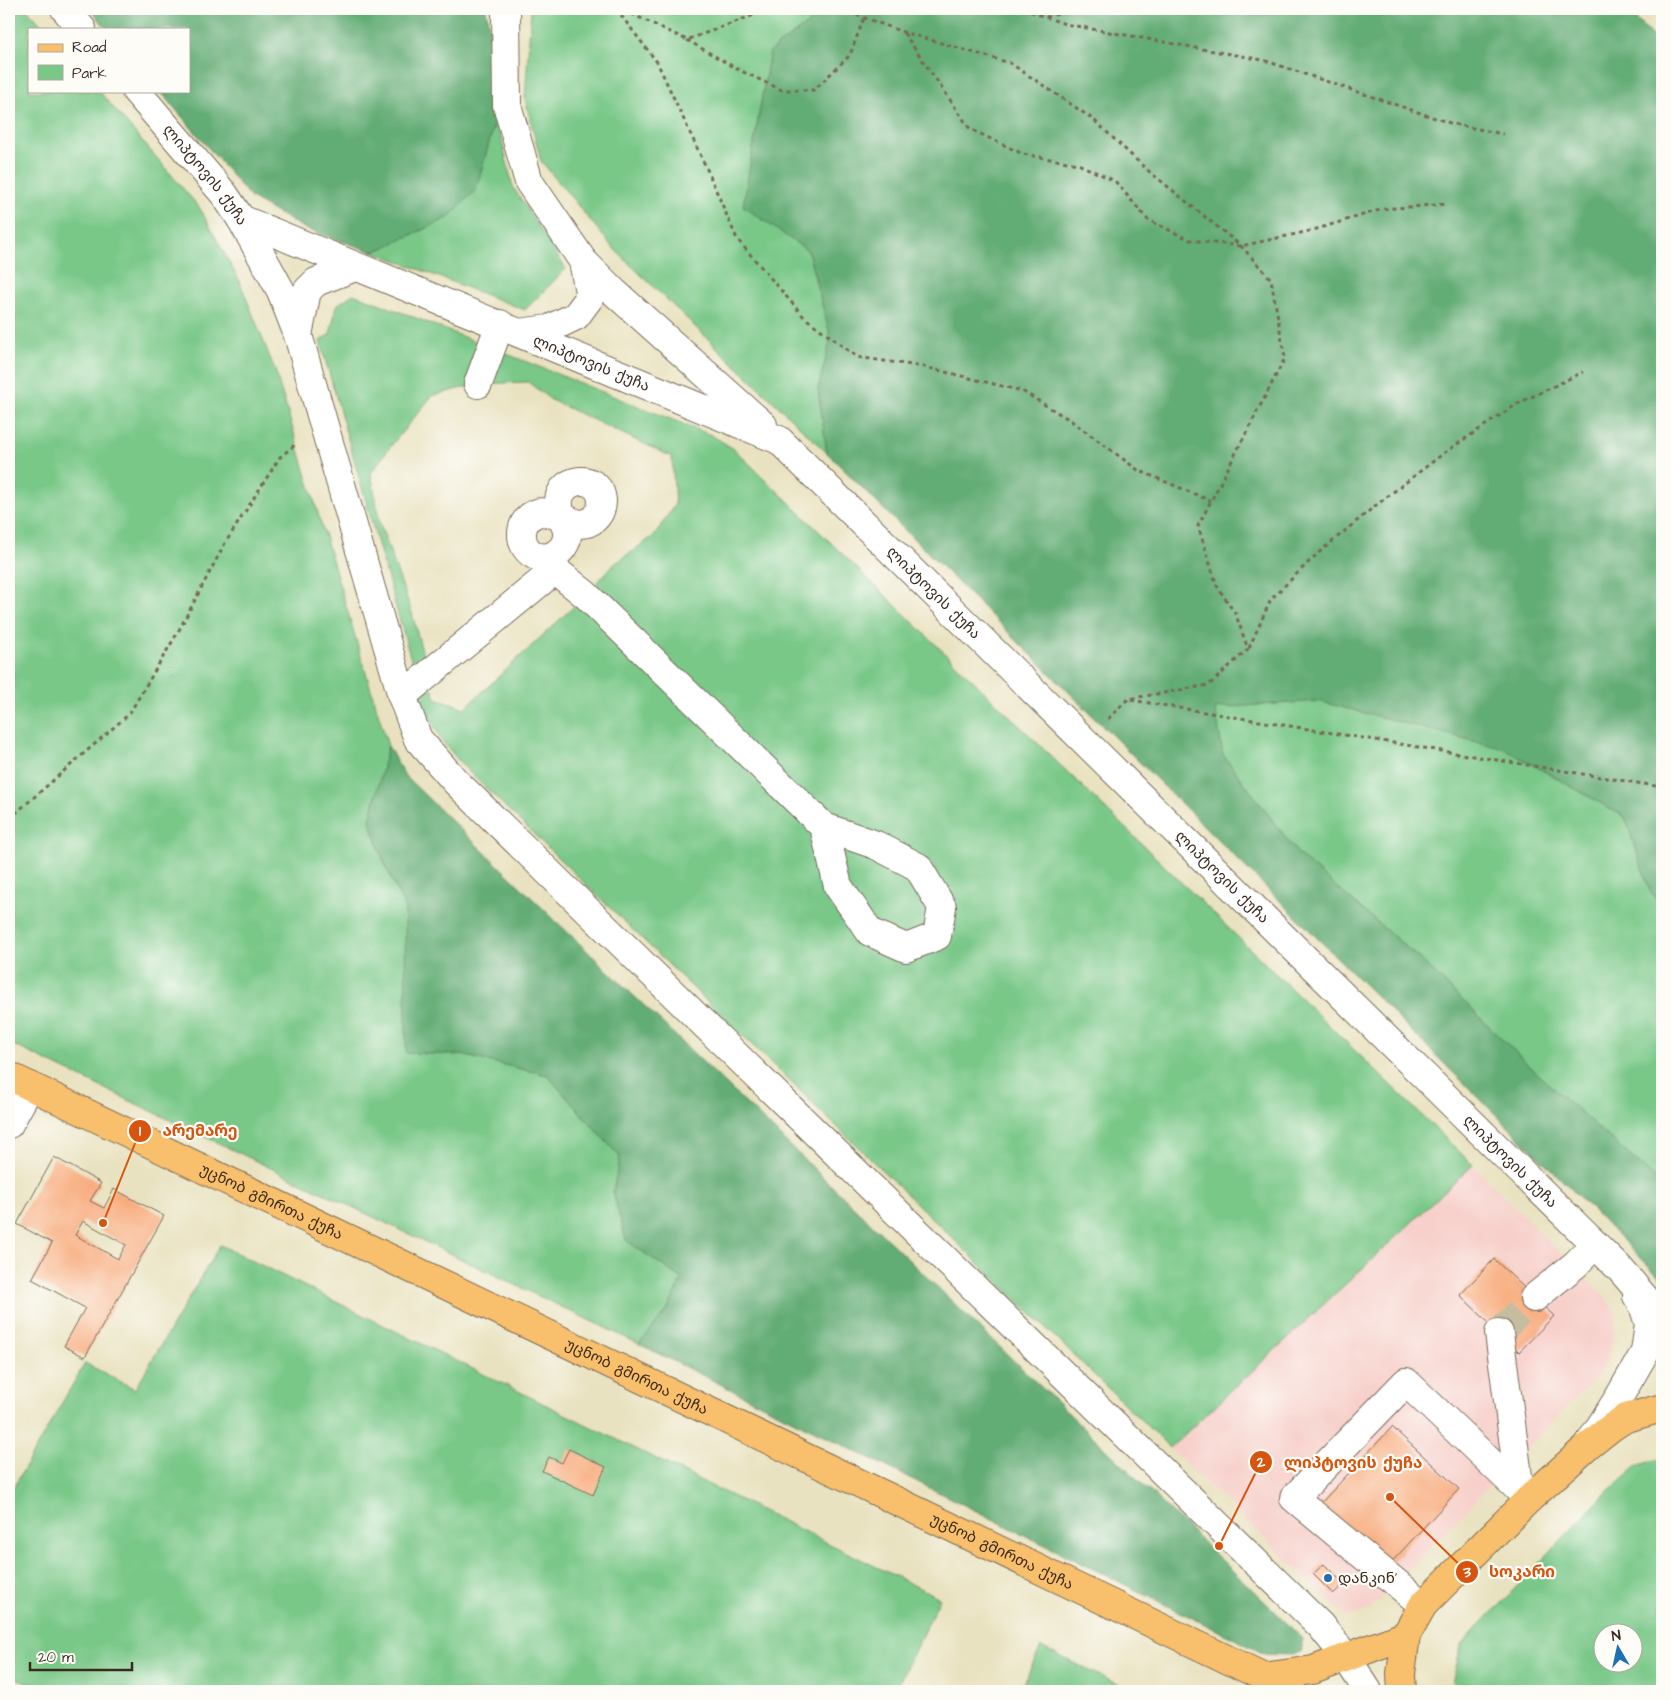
<svg xmlns="http://www.w3.org/2000/svg" width="1671" height="1700" viewBox="0 0 1671 1700" font-family="'Architects Daughter','Noto Sans Georgian',sans-serif">
<rect width="100%" height="100%" fill="#fdfcf7"/>
<filter id="ink" filterUnits="userSpaceOnUse"><feTurbulence type="fractalNoise" baseFrequency=".02" numOctaves="2"/><feDisplacementMap in="SourceGraphic" scale="10" xChannelSelector="R" yChannelSelector="G"/><feConvolveMatrix kernelMatrix="1 2 1 2 8 2 1 2 1" color-interpolation-filters="sRGB"/></filter>
<filter id="wash" filterUnits="userSpaceOnUse"><feTurbulence type="fractalNoise" baseFrequency=".0096" numOctaves="4" result="noise"/><feDisplacementMap in="SourceGraphic" scale="20" xChannelSelector="R" yChannelSelector="G"/><feGaussianBlur stdDeviation="1.12" result="paint"/><feColorMatrix in="noise" values="0 0 0 0 0 0 0 0 0 0 0 0 0 0 0 0 0 1.4 0 .05"/><feComposite in="paint" operator="in"/></filter>
<g filter="url(#wash)">
<rect width="100%" height="100%" fill="#e9e2c0"/>
<path fill="#f7d0cb" d="M1473 1165 1606 1298 1616 1313 1614 1337 1603 1370 1368 1611 1346 1616 1170 1448Z"/>
<path fill="#79c888" stroke="#5a7953" fill-rule="evenodd" d="M9 9H27L45 29H29V91H99L199 207 239 280 275 370 388 746 370 820 385 865 405 908 407 1053 462 1055 547 1075 620 1157 613 1192 626 1240 682 1279 667 1311 639 1344 9 1043Z
M531 9H829L770 51 743 206 808 251 831 338 818 389 827 453 614 249 541 161 525 99Z
M496 117 513 187 566 269 525 310 374 252 448 218 476 190Z
M353 294 378 303 711 435 734 449 1473 1165 1170 1448 466 769 441 740 424 705 320 341 330 334 337 305ZM528 382 551 400 672 457 675 504 655 535 613 565 586 595 465 708 436 698 427 677 423 655 412 613 380 524 371 473 390 447 432 396 478 384Z
M1318 701 1505 749 1625 817 1650 891 1662 905V1187L1659 1182 1544 1080 1421 960 1299 855 1223 755 1215 708Z
M220 1245 940 1598 895 1691H39L9 1673V1495L85 1363 135 1389Z
M1662 1458V1691H1450L1462 1644 1608 1491 1639 1465ZM1604 1632H1634V1662H1604Z
M1041 1647 1131 1691H1020Z"/>
<path fill="#62ac74" stroke="#4e6b49" d="M90 9H486L493 52 496 117 476 190 448 218 374 252 306 229 251 198 160 91H189V29H107Z
M829 9H1626L1662 46V905L1650 891 1625 817 1505 749 1318 701 1215 708 1223 755 1299 855 1421 960 1544 1080 1660 1182 1662 1187V1279L827 453 818 389 831 338 808 251 743 206 770 51Z
M388 746 405 776 1288 1624 1302 1639V1651L1293 1655 1265 1654 639 1344 667 1311 682 1279 626 1240 613 1192 620 1157 547 1075 462 1055 406 1053 405 908 385 865 370 820Z"/>
<g id="blocks">
<path fill="#f8ad80" fill-rule="evenodd" d="M54 1157 101 1183 90 1201 104 1208 114 1189 164 1216 85 1357 64 1346 85 1308 32 1279 52 1243 17 1224ZM83 1221 126 1245 118 1259 75 1235Z
M1494 1259 1554 1316 1519 1352 1460 1295Z
M1392 1427 1459 1489 1388 1566 1320 1504Z
M569 1449 606 1467 593 1495 542 1471 549 1457 562 1463Z
M1324 1564 1344 1584 1333 1594 1313 1574Z"/>
</g>
</g>
<g filter="url(#ink)">
<use href="#blocks" fill-opacity="0" stroke="#786a57" stroke-width="1"/>
<g fill="none" stroke-linecap="round" stroke-linejoin="round">
<path stroke="#c6bda0" stroke-width="28" stroke-dasharray="28 14" stroke-linecap="butt" d="M1499 1333 1534 1298"/>
<g stroke="#786a57" stroke-width="30">
<g id="minor">
<path d="M65 9 82 29"/>
<path d="M506 9 507 105 529 182 583 261 614 292 763 425"/>
<path id="s1" d="M136 91 224 194 241 219 281 291 298 335 402 696 418 739 456 782 1320 1625 1346 1657 1368 1691"/>
<path id="s2" d="M241 219 779 440 1620 1269 1662 1318"/>
<path d="M519 333 549 329 576 316 590 297 583 261"/>
<path d="M298 335 307 291 316 282 355 267"/>
<path d="M478 384 500 324"/>
<path d="M562 518C545 477 601 468 602 502 602 508 599 515 594 519 582 529 571 521 559 516 552 514 544 511 537 513 518 519 517 546 534 555 548 563 566 551 567 536 568 530 564 523 562 518"/>
<path d="M553 556 555 570 586 595 824 827 838 886 870 932 906 948 937 936 942 907 918 867 876 845 824 827"/>
<path d="M402 696 555 570"/>
<path d="M9 1124 30 1086"/>
<path d="M1534 1298 1576 1264 1595 1244"/>
<path d="M1499 1333 1520 1491"/>
<path d="M1589 1444 1619 1397 1645 1352 1649 1324 1643 1305 1637 1296"/>
<path d="M1423 1605 1294 1498 1406 1382 1529 1499"/>
</g>
</g>
<g stroke="#786a57" stroke-width="30">
<g id="major">
<path id="s3" d="M9 1076 1264 1677 1292 1691"/>
<path d="M1264 1677 1313 1670 1406 1635"/>
<path d="M1402 1691 1401 1674 1406 1635 1423 1605 1529 1499 1588 1446 1612 1427 1626 1418 1662 1408"/>
</g>
</g>
<path stroke="#786a57" stroke-width="3" stroke-dasharray="4 4" stroke-linecap="butt" d="M616 9 657 62 706 167 737 239 804 317 857 357 925 367 1022 391 1070 420 1138 470 1211 501
M616 9 634 15 687 40 770 9
M841 9 903 32 1010 63 1094 120 1145 168 1241 246 1271 279 1285 358 1198 526 1217 586 1236 615 1248 649 1209 685 1128 699 1108 719
M1023 9 1065 24 1263 60 1453 124 1503 134
M1046 17 1079 9
M904 33 970 129 1023 154 1078 164 1115 181 1148 220 1190 240 1241 246 1310 231 1383 209 1447 204
M687 40 737 69 782 90H814L850 55 864 18
M1249 648 1271 599 1316 555 1375 506 1444 453 1517 404 1583 372
M1131 700 1662 787
M9 819 129 714 178 632 224 545 280 457 297 443"/>
<use href="#minor" stroke="#fff" stroke-width="28"/>
<use href="#major" stroke="#f8bf6c" stroke-width="28"/>
</g>
</g>
<circle fill="#1f6fb2" stroke="#fdfcf7" stroke-width="2" cx="1328" cy="1578" r="5"/>
<g text-anchor="middle" dominant-baseline="central" stroke-width="4.5" stroke-linejoin="round" paint-order="stroke">
<g font-size="15" fill="#3b2a1e" stroke="#fdfcf7">
<text stroke="none"><textPath href="#s1" startOffset="109">ლიპტოვის ქუჩა</textPath></text>
<text stroke="none"><textPath href="#s2" startOffset="379">ლიპტოვის ქუჩა</textPath></text>
<text stroke="none"><textPath href="#s2" startOffset="799">ლიპტოვის ქუჩა</textPath></text>
<text stroke="none"><textPath href="#s2" startOffset="1204">ლიპტოვის ქუჩა</textPath></text>
<text stroke="none"><textPath href="#s2" startOffset="1609">ლიპტოვის ქუჩა</textPath></text>
<text stroke="none"><textPath href="#s3" startOffset="291">უცნობ გმირთა ქუჩა</textPath></text>
<text stroke="none"><textPath href="#s3" startOffset="696">უცნობ გმირთა ქუჩა</textPath></text>
<text stroke="none"><textPath href="#s3" startOffset="1101">უცნობ გმირთა ქუჩა</textPath></text>
</g>
<g font-size="15" fill="#3b2a1e" stroke="#fdfcf7" text-anchor="start">
<text x="1338" y="1578">დანკინ'</text>
</g>
</g>
<path fill="none" stroke="#d7540e" stroke-width="2" d="M103 1223L140 1131M1219 1546L1261 1462M1390 1497L1467 1572"/>
<g fill="#d7540e" stroke="#fdfcf7" stroke-width="2">
<circle cx="103" cy="1223" r="5"/>
<circle cx="1219" cy="1546" r="5"/>
<circle cx="1390" cy="1497" r="5"/>
<circle cx="140" cy="1131" r="12"/>
<circle cx="1261" cy="1462" r="12"/>
<circle cx="1467" cy="1572" r="12"/>
</g>
<g font-size="15" text-anchor="middle" font-weight="bold" fill="#fff">
<text x="140" y="1136">1</text>
<text x="1261" y="1467">2</text>
<text x="1467" y="1577">3</text>
</g>
<g font-size="16" text-anchor="middle" font-weight="bold" fill="#d7540e" stroke="#fdfcf7" stroke-width="4.5" stroke-linejoin="round" paint-order="stroke">
<text x="200" y="1136">არემარე</text>
<text x="1353" y="1468">ლიპტოვის ქუჩა</text>
<text x="1522" y="1577">სოკარი</text>
</g>
<rect width="1671" height="1700" fill="none" stroke="#fdfcf7" stroke-width="30"/>
<rect x="28" y="28" width="162" height="65" fill="#fdfcf7" stroke="#afa8a0"/>
<rect x="38" y="44" width="25" height="8" fill="#f8bf6c" stroke="#afa8a0"/>
<text x="72" y="52" font-size="15" fill="#3b2a1e">Road</text>
<rect x="38" y="65" width="25" height="15" fill="#79c888" stroke="#afa8a0"/>
<text x="72" y="78" font-size="15" fill="#3b2a1e">Park</text>
<g transform="translate(1618 1648) rotate(351)"><circle r="24" fill="#fdfcf7" stroke="#afa8a0"/>
<path d="M0-4L9 19L0 12L-9 19Z" fill="#1f6fb2"/>
<text y="-8" font-size="14" font-weight="bold" text-anchor="middle" fill="#3b2a1e">N</text>
</g>
<path d="M30 1662v8h102v-8" fill="none" stroke="#3b2a1e" stroke-width="2.5"/>
<text x="38" y="1662" font-size="15" fill="#3b2a1e" stroke="#fdfcf7" stroke-width="4" paint-order="stroke">20 m</text>
</svg>
